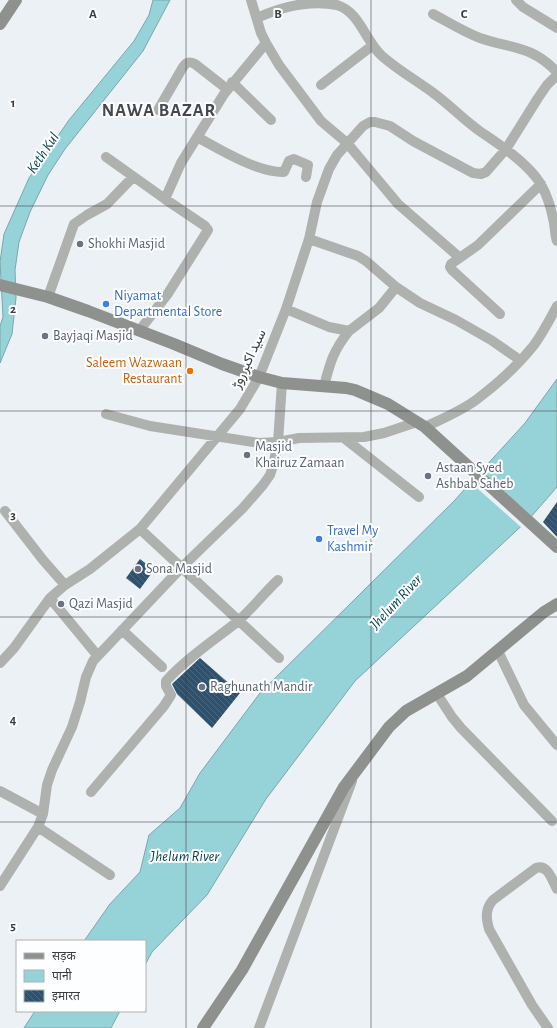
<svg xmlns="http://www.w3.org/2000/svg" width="557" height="1028" viewBox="0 0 557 1028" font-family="'Alegreya Sans',Vazirmatn,'Noto Sans Devanagari',sans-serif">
<defs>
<pattern id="building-back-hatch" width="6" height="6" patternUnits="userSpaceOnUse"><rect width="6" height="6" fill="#2e516e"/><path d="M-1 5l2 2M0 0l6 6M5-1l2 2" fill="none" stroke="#4c687f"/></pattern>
</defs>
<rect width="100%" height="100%" fill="#ecf1f6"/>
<path fill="#96d3d8" stroke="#7ba6aa" d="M153 0H170L143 51 65 149 48 175 30 212 19 242 15 270 16 298 12 334 0 363V326L3 317 0 262 4 234 29 178 69 120 134 41 149 15Z
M557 379V487L530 518 355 681 266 799 207 895 152 952 145 965V941H84L110 904 140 872 149 835 180 808 200 773 260 693 454 501 525 423Z
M35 1011H120L111 1028H24Z"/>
<path fill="#ecf1f6" d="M480 469 533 517 522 528 469 481Z"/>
<path fill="url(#building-back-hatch)" d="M557 502V537L543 522Z
M140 559 154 570 140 589 126 578Z
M200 658 240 693 212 728 177 694 172 684Z"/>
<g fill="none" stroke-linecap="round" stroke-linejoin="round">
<path stroke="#afb1ae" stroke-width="10" d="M251 0 261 33 266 43 279 65 321 121 347 143 398 204 459 257
M516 0 523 7 557 28
M433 14C448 22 464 32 480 38 512 49 531 45 557 72
M257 18C281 7 310 0 337 5 360 12 365 41 382 56 399 71 419 82 436 95 452 107 465 121 481 132 500 145 520 158 535 176 546 189 551 207 554 223 555 229 555 236 557 241
M232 82 271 120
M321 85 373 45
M158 110 183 67C186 62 189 61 195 64L227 89
M197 137C219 149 258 173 284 172L289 161 294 159 308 165 306 177
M106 157 165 199 205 226 208 230 167 295 139 331
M165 199 181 163 224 94 266 43
M309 239 358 256 366 261 396 287 420 303 456 320 491 340 520 360
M48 297 74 224 87 215 107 204 133 177
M286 309 329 327 349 331 379 308 396 287
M500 314 452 270 450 267 451 264 478 245 541 184
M324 386C330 363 333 351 349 331
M106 414 150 426 259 443 278 442 299 438 364 437 384 433 417 422
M425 427C442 419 461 411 476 400 496 385 519 364 534 345 543 333 550 319 557 306
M344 438 419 497
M5 511 43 560 65 585
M140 529 279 658
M50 598 97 655
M122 630 162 667
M498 651 524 705 557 745
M0 663 14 648 50 598 65 585 90 569 140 529 240 409 259 377 286 309 309 239 317 202 329 169 337 155 363 126 370 122H375L390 126 413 141 473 173 481 174 486 172 506 149 538 98 547 85 557 75
M437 694 452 717 461 728 552 821
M0 791 43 814
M91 792 164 706 171 695 166 686V681C187 658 213 641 237 622 252 609 264 593 278 580
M38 827 110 875
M0 886 38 827 43 814 47 785 52 770 72 727 80 702 86 677 93 661 182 567 242 509 263 485 270 475 273 466 278 442 282 383
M259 1028 352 781
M548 1028 532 1005 489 929C486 918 485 909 493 900L536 868C548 864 552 880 557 889"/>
<path stroke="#8f918e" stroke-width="12" d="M0 24 16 0
M0 285 48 297 88 311 174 344 222 364 259 377 282 383 346 388 355 390 388 404 425 427 557 547
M203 1028 242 970 344 787 389 727 406 711 467 676 544 612 557 604"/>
</g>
<path fill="none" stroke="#3b3d3f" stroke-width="1" stroke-opacity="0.55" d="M186 0V1028M371 0V1028M0 206H557M0 411H557M0 617H557M0 822H557"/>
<g fill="#6b7280" stroke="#fdfeff" stroke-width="1.5">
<circle cx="80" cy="244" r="4"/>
<circle cx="45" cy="336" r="4"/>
<circle cx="247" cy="455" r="4"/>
<circle cx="428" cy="476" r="4"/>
<circle cx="138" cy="569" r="4"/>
<circle cx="61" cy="604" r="4"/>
<circle cx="202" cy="687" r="4"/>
</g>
<g fill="#3f7fe0" stroke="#fdfeff" stroke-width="1.5">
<circle cx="106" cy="304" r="4"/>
<circle cx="319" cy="539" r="4"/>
</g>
<circle fill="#e8710a" stroke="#fdfeff" stroke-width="1.5" cx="190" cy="371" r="4"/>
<g text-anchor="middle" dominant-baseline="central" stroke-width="4" stroke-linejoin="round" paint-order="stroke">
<g font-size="14" fill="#5b616d" stroke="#fdfeff" text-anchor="start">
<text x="88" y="244">Shokhi Masjid</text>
<text x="53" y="336">Bayjaqi Masjid</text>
<text x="255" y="447">Masjid<tspan x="255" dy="16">Khairuz Zamaan</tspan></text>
<text x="436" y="468">Astaan Syed<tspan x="436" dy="16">Ashbab Saheb</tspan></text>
<text x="146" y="569">Sona Masjid</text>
<text x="69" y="604">Qazi Masjid</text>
<text x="210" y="687">Raghunath Mandir</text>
</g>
<g font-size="14" fill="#366cbe" stroke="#fdfeff" text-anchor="start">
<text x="114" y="296">Niyamat<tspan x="114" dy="16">Departmental Store</tspan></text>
<text x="327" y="531">Travel My<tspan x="327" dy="16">Kashmir</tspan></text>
</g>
<g font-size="14" fill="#3b3d3f" stroke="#fdfeff">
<text transform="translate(249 359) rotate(-65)">سید اکبر روڑ</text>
</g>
<g font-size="14" fill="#c56008" stroke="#fdfeff" text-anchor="end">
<text x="182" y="363">Saleem Wazwaan<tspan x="182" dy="16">Restaurant</tspan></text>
</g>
<g font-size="15" font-style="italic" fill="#013e42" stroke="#fdfeff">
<text transform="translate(43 153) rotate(-56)">Keth Kul</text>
<text transform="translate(396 602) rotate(-47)">Jhelum River</text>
<text x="185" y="856">Jhelum River</text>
</g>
<g font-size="18" font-weight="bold" letter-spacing="1" fill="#45494d" stroke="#fdfeff">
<text x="159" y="111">NAWA BAZAR</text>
</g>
</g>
<g font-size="13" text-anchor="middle" font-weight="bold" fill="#3b3d3f" stroke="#fdfeff" stroke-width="4" stroke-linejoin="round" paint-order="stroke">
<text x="93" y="18">A</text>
<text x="278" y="18">B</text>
<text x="464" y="18">C</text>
<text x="13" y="107">1</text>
<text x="13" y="313">2</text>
<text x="13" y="519">3</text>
<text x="13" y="724">4</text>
<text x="13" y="930">5</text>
</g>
<rect x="16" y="940" width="130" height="72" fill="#fdfeff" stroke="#afb1b2"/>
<rect x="24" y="953" width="20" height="6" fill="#8f918e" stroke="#afb1b2"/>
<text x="52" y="960" font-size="12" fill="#3b3d3f">सड़क</text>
<rect x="24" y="970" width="20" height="12" fill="#96d3d8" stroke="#afb1b2"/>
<text x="52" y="980" font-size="12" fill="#3b3d3f">पानी</text>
<rect x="24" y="990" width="20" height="12" fill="url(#building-back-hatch)" stroke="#afb1b2"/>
<text x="52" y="1000" font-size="12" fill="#3b3d3f">इमारत</text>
</svg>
